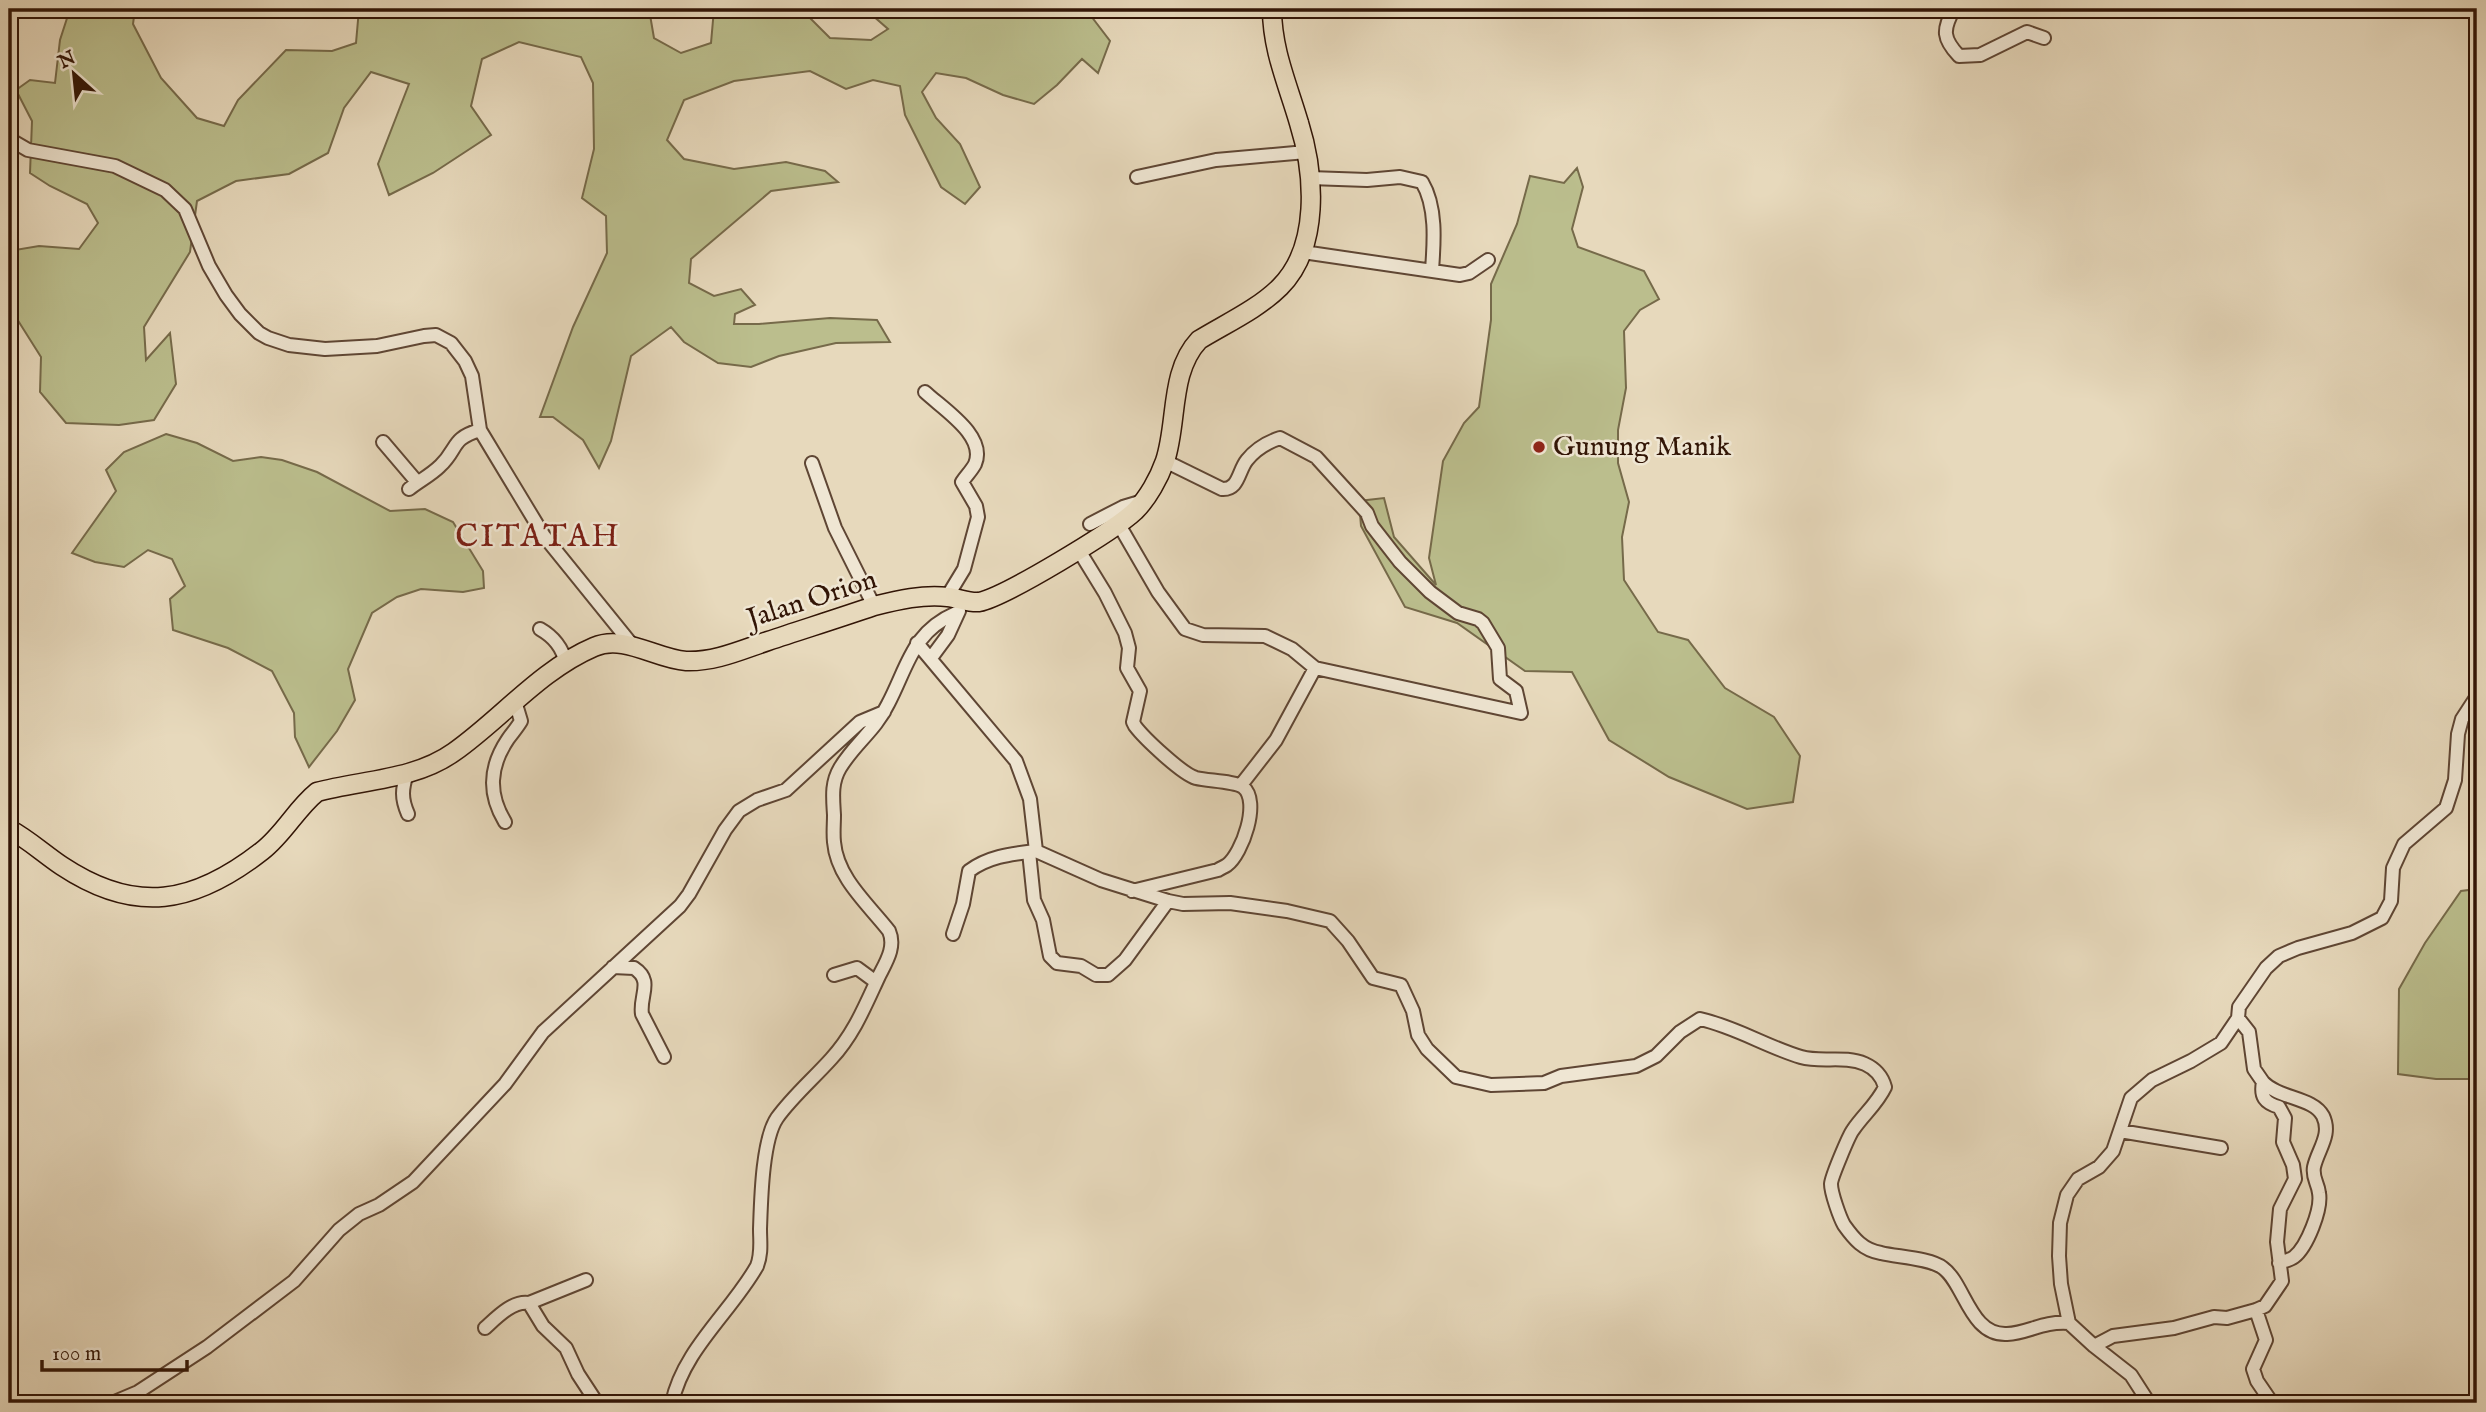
<svg xmlns="http://www.w3.org/2000/svg" width="2486" height="1412" viewBox="0 0 2486 1412" font-family="'IM FELL English',serif">
<rect width="100%" height="100%" fill="#e7d9bc"/>
<filter id="stains"><feTurbulence type="fractalNoise" baseFrequency=".00286" numOctaves="4"/><feColorMatrix values="0 0 0 0 .2 0 0 0 0 .09 0 0 0 0 .02 0 0 0 .5 -.17"/></filter>
<radialGradient id="worn" r=".72"><stop offset=".6" stop-color="#630" stop-opacity="0"/><stop offset="1" stop-color="#630" stop-opacity=".3"/></radialGradient>
<path fill="#bbbe8d" stroke="#766a4a" stroke-width="2" d="M70 9H135L133 24 161 78 197 118 224 126 238 100 286 50 332 51 356 43 359 9H649L654 38 681 53 711 43 714 9H801L830 38 871 40 888 29 872 15 843 11 842 9H1075L1091 16 1110 41 1098 73 1082 59 1057 85 1034 104 1003 95 966 78 936 73 922 92 936 118 960 144 980 187 965 204 941 187 905 115 900 86 873 80 846 89 810 71 734 81 684 100 667 140 684 159 734 169 786 162 825 171 838 182 771 191 691 259 689 283 714 296 741 289 755 305 735 314 734 324H759L830 318 877 320 890 342 836 343 779 356 751 367 718 363 684 342 671 327 631 356 611 441 599 468 583 440 553 417H540L573 327 607 253 606 216 582 198 594 149 593 83 581 57 519 42 482 59 471 106 491 135 433 173 389 195 378 164 409 84 371 72 344 108 328 153 289 174 236 181 197 201 190 252 144 327 146 360 170 333 176 384 154 420 119 425 66 423 40 392 41 357 17 319H9V251L39 246 79 249 98 223 87 204 50 186 30 173 32 121 16 90 30 80 55 83 60 40Z
M1577 168 1583 187 1572 229 1578 247 1644 271 1659 299 1640 310 1624 331 1626 388 1618 430V463L1629 502 1622 537 1624 580 1658 632 1688 640 1725 688 1774 717 1800 756 1793 802 1747 809 1669 777 1609 740 1572 672 1525 671 1457 623 1405 607 1361 526 1359 501 1384 498 1394 537 1436 585 1429 558 1443 461 1464 423 1479 407 1491 320V284L1517 224 1530 176 1564 183Z
M166 434 197 443 233 461 261 457 282 460 317 472 390 511 425 509 453 522 483 571 484 588 463 592 421 589 397 597 372 613 348 669 355 700 337 731 309 767 295 737 294 713 272 671 228 648 173 630 170 599 185 586 172 559 148 550 124 567 95 562 72 553 116 491 106 470 124 452Z
M2477 889V1079H2436L2398 1074 2399 989 2425 943 2461 891Z"/>
<g fill="none" stroke-linecap="round" stroke-linejoin="round">
<g stroke="#5f4634" stroke-width="16">
<path id="minor" d="M1954 9C1942 30 1943 39 1959 56L1980 55 2027 32 2044 38
M9 139 28 150 115 166 165 190 185 209 209 266 226 295 240 314 259 333 268 338 289 345 325 349 377 346 424 336 436 335 451 343 465 361 472 376 480 430 544 536 633 646
M1137 177 1216 160 1306 152
M1310 178 1367 180 1400 177 1422 182C1437 207 1434 243 1432 270
M1303 252 1460 275 1469 273 1488 260
M925 392C943 409 987 436 975 464 972 470 966 476 962 482L976 506 978 517 964 569 947 597
M383 442 417 482
M812 463 835 528 874 606
M409 489C419 481 431 475 440 466 459 448 450 439 480 430
M1118 523 1158 592 1185 629 1203 635 1265 636 1292 649 1315 668 1521 713 1516 691 1500 679 1498 648 1483 623 1478 619 1458 613 1430 592 1400 562 1372 526 1367 513 1316 457 1280 438C1268 442 1255 450 1247 460 1238 471 1239 490 1222 489L1165 461
M1090 524 1123 507 1143 501
M1078 549 1105 593 1125 633 1129 648 1127 668 1140 691 1133 722 1135 726C1144 738 1182 774 1196 778 1208 781 1234 781 1243 787 1261 801 1242 854 1227 865 1224 867 1221 868 1218 870L1132 891
M540 629C554 637 562 647 566 663
M917 643 1016 761 1030 799 1036 851 1101 880 1168 901 1183 904 1230 903 1287 911 1330 921 1348 941 1373 978 1401 985 1413 1011 1418 1035 1427 1049 1456 1077 1491 1085 1544 1083 1561 1076 1636 1066 1656 1056 1680 1032 1700 1019C1736 1027 1767 1047 1801 1057 1822 1063 1844 1055 1865 1064 1876 1069 1882 1076 1885 1087 1877 1104 1863 1115 1853 1130 1849 1135 1831 1178 1831 1184 1831 1193 1840 1218 1844 1225 1854 1239 1863 1250 1881 1253 1897 1257 1930 1258 1943 1268 1965 1284 1970 1336 2007 1334 2029 1333 2042 1321 2069 1323
M931 658 948 635 959 611
M407 773C402 789 401 798 408 814
M1241 785 1276 740 1315 668
M505 822C488 794 489 767 508 739 512 733 517 728 521 721L515 701
M1029 852 1034 900 1043 920 1050 956 1057 963 1081 966 1096 975H1108L1125 960 1168 901
M953 934 963 904 969 871C989 856 1012 854 1036 851
M613 967 634 968C654 981 639 996 642 1014L664 1057
M834 975 857 968 876 982
M2263 1082C2279 1099 2313 1097 2323 1116 2332 1135 2318 1149 2314 1167 2312 1178 2318 1183 2319 1193 2322 1209 2307 1247 2294 1257 2290 1260 2284 1261 2279 1263
M2120 1131 2221 1148
M586 1280 529 1303 543 1326 566 1348 578 1374 597 1403
M2256 1310 2266 1340 2253 1369 2257 1381 2272 1403
M485 1328C496 1318 513 1300 529 1303
M2094 1346 2113 1336 2174 1328 2214 1317 2227 1318 2256 1310 2265 1306 2282 1281 2277 1242 2280 1209 2295 1179 2293 1165 2283 1142 2285 1118 2279 1107C2265 1103 2260 1097 2263 1082L2254 1069 2249 1032 2238 1018
M112 1403 138 1392 207 1347 294 1281 339 1230 359 1214 379 1205 413 1182 505 1084 543 1032 680 906 689 894 725 830 739 811 757 800 786 790 860 722 884 712
M672 1403C683 1350 731 1312 757 1266 762 1253 760 1242 760 1229 761 1202 762 1140 777 1118 792 1097 813 1079 831 1059 854 1034 865 1006 879 976 886 962 896 947 889 931 868 904 837 878 834 842 833 833 834 824 834 815 833 798 831 783 840 768 855 743 875 731 888 704 908 666 912 632 956 613
M2149 1403 2131 1375 2094 1346 2069 1323 2061 1284 2059 1256 2060 1223 2067 1195 2078 1179 2099 1167 2113 1151 2131 1098 2152 1080 2191 1061 2221 1043 2238 1018 2239 1007 2266 968 2279 956 2298 948 2352 933 2382 918 2391 901 2393 868 2404 844 2446 808 2455 780 2458 734 2462 719 2477 696"/>
</g>
<g stroke="#321506" stroke-width="21">
<path id="highway" d="M9 829C28 839 44 854 62 866 136 915 194 904 262 851 284 834 296 809 317 792 362 780 415 780 454 752 501 719 540 670 594 647 624 634 656 659 686 661 715 662 741 650 768 641 804 629 839 618 874 606 898 600 923 594 948 597 958 598 969 603 979 602 1005 597 1115 530 1135 511 1148 498 1159 478 1165 461 1178 422 1169 372 1199 340 1225 324 1258 309 1280 287 1320 247 1315 174 1299 123 1288 85 1272 50 1272 9"/>
</g>
<use href="#minor" stroke="#efe6d3" stroke-width="12"/>
<use href="#highway" stroke="#e7d9bc" stroke-width="18"/>
</g>
<circle fill="#8f2418" stroke="#efe6d3" stroke-width="2.5" cx="1539" cy="447" r="7"/>
<g text-anchor="middle" dominant-baseline="central" stroke-width="5" stroke-linejoin="round" paint-order="stroke">
<g font-size="28" fill="#321506" stroke="#efe6d3" text-anchor="start">
<text x="1553" y="447">Gunung Manik</text>
</g>
<g font-size="28" fill="#321506" stroke="#efe6d3">
<text transform="translate(812 600) rotate(-18)">Jalan Orion</text>
</g>
<g font-size="32" letter-spacing="2" fill="#7a1f14" stroke="#efe6d3">
<text x="538" y="537">CITATAH</text>
</g>
</g>
<rect width="2486" height="1412" fill="none" stroke="#e7d9bc" stroke-width="35"/>
<rect x="10" y="10" width="2465" height="1391" fill="none" stroke="#321506" stroke-width="3.5"/>
<rect x="18" y="18" width="2451" height="1377" fill="none" stroke="#321506" stroke-width="2"/>
<g transform="translate(74 74) rotate(333)" stroke="#efe6d3" stroke-width="5" paint-order="stroke">
<path d="M0-5L12 26L0 18L-12 26Z" fill="#321506"/>
<text y="-10" font-size="19" font-weight="bold" text-anchor="middle" fill="#321506">N</text>
</g>
<path d="M42 1360v10h145v-10" fill="none" stroke="#321506" stroke-width="3.5"/>
<text x="52" y="1360" font-size="21" fill="#321506" stroke="#efe6d3" stroke-width="5" paint-order="stroke">100 m</text>
<rect width="100%" height="100%" filter="url(#stains)"/>
<rect width="100%" height="100%" fill="url(#worn)"/>
</svg>
